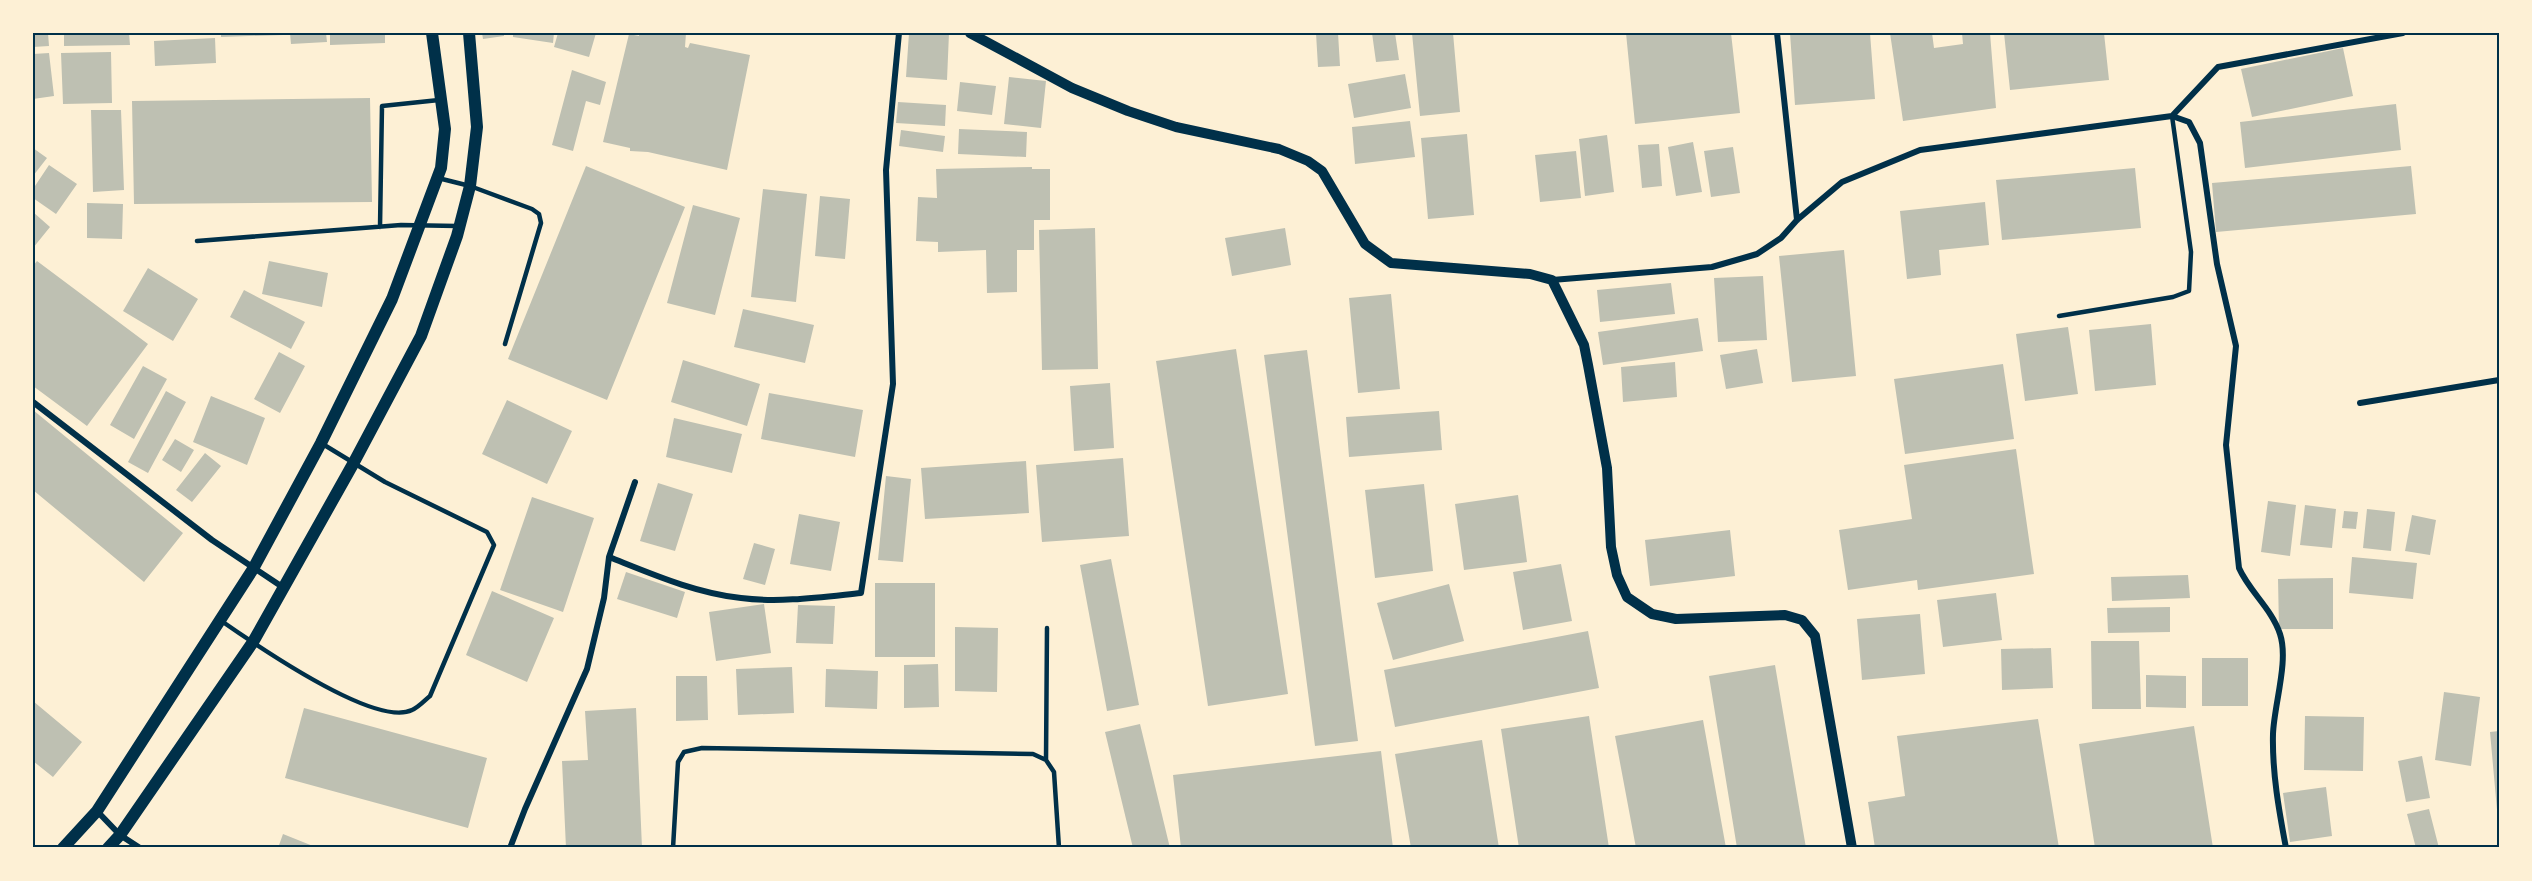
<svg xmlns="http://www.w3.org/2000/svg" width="2532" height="881" viewBox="0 0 2532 881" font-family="Commissioner,sans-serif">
<rect width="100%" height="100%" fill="#fdf0d5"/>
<path fill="#bec0b2" d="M33 33H48L49 46 33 47Z
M64 33H129L130 45 64 46Z
M221 33H283V35L221 37Z
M290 33H326L327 42 291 44Z
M330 33H385V43L330 45Z
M482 33H504V36L483 39Z
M513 33H554L553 43 513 37Z
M558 33H596L589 57 554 47Z
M639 33H686L685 47 688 48 690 43 750 55 727 170 648 152 630 151V148L603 142 629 34 639 36Z
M909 33H949L947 80 906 77Z
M1316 33H1338L1340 66 1318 67Z
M1372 33H1395L1399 60 1376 62Z
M1412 33H1453L1460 112 1420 116Z
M1626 33H1731L1740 113 1635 124Z
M1790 33H1870L1875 99 1795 105Z
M1890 33H1932L1934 48 1963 44 1962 33H1990L1996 108 1903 121Z
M2004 33H2104L2109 80 2010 90Z
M215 38 216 63 155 66 154 41Z
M2343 48 2353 96 2252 117 2241 69Z
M111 52 112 103 63 104 61 53Z
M49 53 54 96 33 99V54Z
M572 70 606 82 600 105 586 101 573 151 552 145Z
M1405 74 1411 108 1354 118 1348 84Z
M1009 77 1046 81 1041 128 1004 124Z
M960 82 996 86 992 115 957 111Z
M370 98 372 202 134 204 132 101Z
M898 102 946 105 945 126 896 123Z
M2396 104 2401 150 2245 168 2240 122Z
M91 110H121L124 190 93 192Z
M1410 121 1415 157 1355 164 1352 127Z
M959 129 1027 132 1026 157 958 154Z
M901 130 945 136 943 152 899 146Z
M1467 134 1474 215 1428 219 1421 138Z
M1607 135 1614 192 1585 196 1579 139Z
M1693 142 1702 192 1676 196 1668 147Z
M1659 144 1662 186 1642 188 1638 145Z
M1733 147 1740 193 1711 197 1704 151Z
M33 148 47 158 33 176Z
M1576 151 1581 198 1540 202 1535 155Z
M49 165 77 184 56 214 33 198V189Z
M586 166 685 207 607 400 508 359Z
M2411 166 2416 214 2216 232 2212 183Z
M1032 167V169H1050V220H1034V250H1017V292L987 293 986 250 938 252V242L916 241 918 197 937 198 936 169Z
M2135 168 2141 228 2002 240 1996 180Z
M763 189 807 194 796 302 751 297Z
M820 196 850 199 845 259 815 256Z
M1985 202 1989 245 1939 250 1941 275 1907 279 1900 211Z
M87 203 123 204 122 239 87 238Z
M693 205 740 218 715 315 667 303Z
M33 212 50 227 33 248Z
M1095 228 1098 369 1042 370 1039 230Z
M1285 228 1291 265 1232 276 1225 238Z
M1844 250 1856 376 1792 382 1779 256Z
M37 261 148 344 87 426 33 386V266Z
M269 261 328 273 322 307 262 294Z
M148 268 198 299 173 341 123 311Z
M1763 276 1767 340 1718 342 1714 278Z
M1671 283 1675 314 1600 322 1597 290Z
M244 290 305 322 291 349 230 317Z
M1391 294 1400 389 1358 393 1349 298Z
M743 309 814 325 805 363 734 347Z
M1698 318 1703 351 1603 365 1598 332Z
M2151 324 2156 385 2095 391 2089 330Z
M2068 327 2078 394 2025 401 2016 334Z
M1236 349 1288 694 1208 706 1156 361Z
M1757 349 1763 383 1726 389 1720 355Z
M1307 350 1358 741 1315 746 1264 355Z
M279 352 305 366 280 413 254 399Z
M683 360 760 384 747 426 671 402Z
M1675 362 1677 397 1623 402 1621 367Z
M2003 364 2014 439 1905 454 1894 379Z
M143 366 167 379 134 439 110 425Z
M1110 383 1114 448 1074 451 1070 386Z
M166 391 186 402 148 473 128 462Z
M769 393 863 410 855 457 761 439Z
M211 396 265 418 247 465 193 442Z
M507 400 572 431 547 484 482 454Z
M33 410 183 533 144 582 33 490Z
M1439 411 1442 450 1349 457 1346 417Z
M674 418 742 434 732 473 666 457Z
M175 439 194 450 181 472 162 460Z
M2016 449 2034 574 1918 590 1917 580 1848 590 1839 530 1912 519 1904 465Z
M205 453 221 466 192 502 176 490Z
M1123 458 1129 536 1042 542 1036 465Z
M1026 461 1029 513 925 519 921 468Z
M886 476 911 479 903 562 878 560Z
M658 483 693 494 675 551 640 541Z
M1424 484 1433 571 1375 578 1365 490Z
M1518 495 1527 562 1464 570 1455 504Z
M532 497 594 518 563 612 500 590Z
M2268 501 2296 505 2290 556 2261 552Z
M2305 505 2336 509 2332 548 2300 545Z
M2367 509 2395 512 2391 551 2363 548Z
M2344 511 2358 512 2356 529 2342 528Z
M799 514 840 522 831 571 790 564Z
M2412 515 2436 520 2430 555 2405 551Z
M1730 530 1735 576 1650 586 1645 540Z
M754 543 775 549 765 585 743 579Z
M2352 557 2417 563 2413 599 2349 593Z
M1111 559 1139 705 1107 711 1080 565Z
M1561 564 1572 621 1523 630 1513 572Z
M626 572 685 592 677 618 617 599Z
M2188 575 2190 598 2112 601 2111 577Z
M2333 578V629H2279L2278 579Z
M875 583H935V657H875Z
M1449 584 1464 641 1393 660 1377 603Z
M492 591 554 618 527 682 466 655Z
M1996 593 2002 640 1943 647 1937 600Z
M764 604 771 653 716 661 709 612Z
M798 605 835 606 833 644 796 643Z
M2170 607V632L2108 633 2107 608Z
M1920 614 1925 674 1862 680 1857 619Z
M955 627 998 628 997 692 955 691Z
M1588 631 1599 688 1395 727 1384 670Z
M2091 641H2139L2141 709H2092Z
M2051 648 2053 688 2002 690 2001 649Z
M2202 658H2248V706H2202Z
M938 664 939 707 904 708V665Z
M1775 665 1806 848H1737L1709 676Z
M792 667 794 713 738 715 736 669Z
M826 669 878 671 877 709 825 707Z
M2146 675 2186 676V708L2146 707Z
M676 676H707L708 720 676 721Z
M2444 692 2480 697 2471 766 2435 760Z
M33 701 82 742 53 777 33 761Z
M304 708 487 758 468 828 285 778Z
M636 708 642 848H566L562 761 588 760 585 711Z
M1589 716 1609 848H1519L1501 729Z
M2305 716 2364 717 2363 771 2304 770Z
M2038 719 2059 848H1875L1868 802 1905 796 1897 736Z
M1703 720 1726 848H1636L1615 736Z
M1140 724 1170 848H1133L1105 732Z
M2194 726 2213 848H2095L2079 744Z
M2499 731V821H2498L2490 732Z
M1482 740 1499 848H1411L1395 754Z
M1381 751 1393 848H1181L1173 775Z
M2422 756 2430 798 2406 802 2398 761Z
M2326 787 2332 836 2290 842 2283 793Z
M2429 809 2439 848H2416L2407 814Z
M283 834 318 848H278Z"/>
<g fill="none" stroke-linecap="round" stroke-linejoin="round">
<path stroke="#003049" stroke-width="4.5" d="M438 178 470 186 532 209 539 214 541 223 505 344
M380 227 382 106 439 100
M197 241 401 225 457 226
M2059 316 2173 297 2189 291 2191 252 2172 116
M220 620C253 643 375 728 412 710 419 707 425 700 430 696L494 545 487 532 385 482 321 443
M1046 760 1047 628
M673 848 678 762 684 752 702 748 1033 754 1046 760 1054 772 1059 848"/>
<path stroke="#003049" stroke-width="6" d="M1777 33 1797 220
M2172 116 2218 67 2403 33
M1552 280 1712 267 1757 254 1781 238 1797 220 1842 182 1920 150 2172 116 2189 122 2200 143 2217 264 2236 346 2226 445 2239 568C2249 591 2272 609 2280 634 2289 661 2274 705 2273 734 2272 772 2279 811 2286 848
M33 402 212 540 284 588
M2360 403 2499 380
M609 557C652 574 695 593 741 598 780 603 822 597 861 593L893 384 886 170 899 33
M97 811 120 835 140 848
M510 848 525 809 587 669 604 598 609 557 635 482"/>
<path stroke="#003049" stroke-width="10" d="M970 33 1072 88 1128 111 1176 127 1279 149 1308 161 1322 171 1365 244 1391 263 1530 274 1552 280 1584 345 1588 365 1607 468 1611 547 1617 575 1627 597 1652 614 1676 619 1785 615 1802 620 1815 636 1852 848"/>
<path stroke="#003049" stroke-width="12" d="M63 848 97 811 253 569 321 443 392 299 441 168 445 129 432 33
M108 848 120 835 253 642 353 464 421 336 457 236 470 186 477 127 469 33"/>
</g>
<rect width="2532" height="881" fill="none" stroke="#fdf0d5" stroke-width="69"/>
<rect x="34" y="34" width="2464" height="812" fill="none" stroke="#003049" stroke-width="2"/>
</svg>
